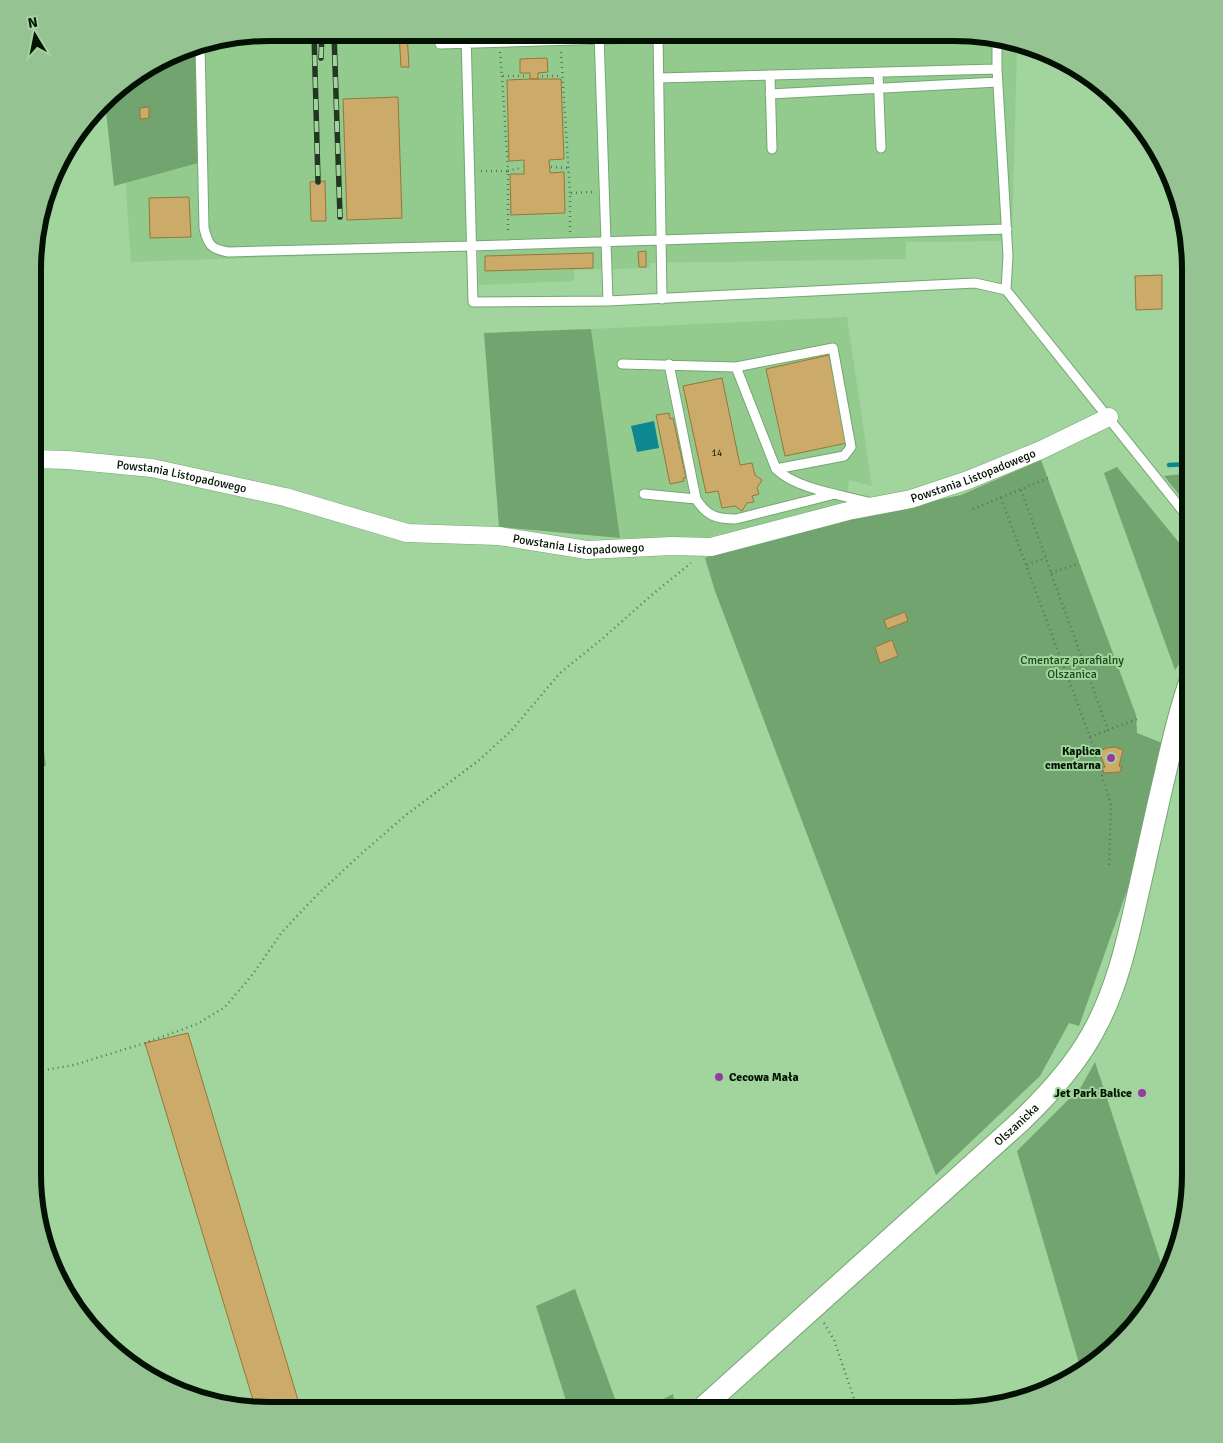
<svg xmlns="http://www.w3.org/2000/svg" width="1223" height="1443" viewBox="0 0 1223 1443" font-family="Signika,sans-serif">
<rect width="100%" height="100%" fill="#a2d49e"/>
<path fill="#93cb8f" d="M269 33 985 35 1017 47 1012 241 906 242V259L650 263V268L574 270V281L479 285 478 250 131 262 119 88 193 45Z
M847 317 872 486 849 480 846 504 705 538H620L591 329Z"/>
<path fill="#71a46e" d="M193 45H196L198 163 114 186 105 102 113 91Z
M591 329 620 538 499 527 484 333Z
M1041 460 1136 715 1137 733 1162 743 1130 882 1079 1026 1069 1023 1040 1076 936 1175 715 591 705 558 733 546 856 513 908 506 961 495Z
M1117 467 1190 556V648L1175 670 1104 473Z
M1190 473V508L1164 476Z
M43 743 46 766 33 767V744Z
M1095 1062 1165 1275 1151 1305 1081 1370 1017 1151 1081 1087Z
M575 1289 618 1407 624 1410H569L536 1306Z
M673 1394 675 1406 671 1410H643Z"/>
<path fill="#0d8790" d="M654 421 659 448 637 452 631 426Z"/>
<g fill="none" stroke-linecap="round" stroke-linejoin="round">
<path stroke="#0d8790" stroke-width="4.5" d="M1169 465 1190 464"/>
</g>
<path fill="#cbaa6a" stroke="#967737" d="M399 33H407L409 67H401Z
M547 58 548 72 538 73V79H530V73H520V59Z
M530 79H561L564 159 549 160 550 173 564 172 565 213 511 215 510 174H524V160L509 161 507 80Z
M398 97 402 218 347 220 343 99Z
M149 107V118L140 119V108Z
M325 181 326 221H311L310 182Z
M189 197 191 237 150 238 149 198Z
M646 251V267H639L638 252Z
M593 253V268L485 271V256Z
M1162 275V309L1136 310 1135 276Z
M1188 308H1190V334H1187Z
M829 355 847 443 785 456 766 369Z
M722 378 740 465 752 463 755 475 762 480 757 488 759 494 752 496 754 502 747 503 742 511 735 506 722 508 718 491 706 493 683 386Z
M669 413 670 419 673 418 686 478H683L684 481 670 484 656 415Z
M905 612 908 621 887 629 884 620Z
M892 640 898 656 880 663 875 647Z
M1115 747 1123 750 1119 766 1121 767 1122 766 1120 772 1104 773 1102 767 1103 768 1105 767 1099 751 1107 748Z
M188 1033 301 1410H256L145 1043Z"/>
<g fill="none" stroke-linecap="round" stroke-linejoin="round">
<g stroke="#75a672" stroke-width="11">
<path id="service" d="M439 33 440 44 773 34
M466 33 473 302 608 301 975 283 1006 290 1190 520
M599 34 608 301
M658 34 662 299
M997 39V69L1008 256 1006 290
M200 44 204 228C208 245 211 249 228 252L471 246 1007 229
M878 72 881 148
M770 75 772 149
M659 78 997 69
M770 94 998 82
M622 364 736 367 776 469C798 490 843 495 872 503
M669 364 696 499C707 516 716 519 736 519L835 494
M736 367 833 348 851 447 844 456 776 469
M644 494 696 499"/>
</g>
<g stroke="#75a672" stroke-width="19">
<g id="minor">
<path id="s1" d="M34 459 68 460 152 468 285 497 407 533 499 536 587 550 672 546 711 547 848 511 911 499 968 480 1041 450 1109 417"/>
</g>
</g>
<g stroke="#75a672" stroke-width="23">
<g id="tertiary">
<path id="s2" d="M700 1410 1021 1121C1048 1095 1074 1067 1092 1034 1116 992 1127 943 1137 898 1146 859 1154 821 1163 783 1171 749 1178 714 1190 681"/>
</g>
</g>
<path stroke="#567854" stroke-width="2.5" stroke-dasharray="1 4" stroke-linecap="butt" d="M500 52 502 76H527
M561 52 570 193
M502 76 508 171 520 168
M542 76H562
M551 167 568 168
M481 171H508V233
M570 232V193L593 192
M1021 490 1108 730 1137 719
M1001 498 1090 737 1108 730
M973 509 1048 478
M1027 565 1046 558
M1051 573 1077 564
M1090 737 1111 805 1109 865
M33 1072 74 1065 145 1043 197 1024 225 1007 253 974 282 932 317 895 361 854 406 815 478 761 511 731 560 673 602 639 654 593 691 563
M824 1323 834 1340 858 1410"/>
<use href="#service" stroke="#fff" stroke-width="9"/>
<use href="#minor" stroke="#fff" stroke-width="18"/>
<use href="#tertiary" stroke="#fff" stroke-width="21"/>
<g stroke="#223721" stroke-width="5.5">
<path id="rail" d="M314 33 318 182
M334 33 340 217
M321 58 322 33"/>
</g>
<use href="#rail" stroke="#a2d49e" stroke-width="4" stroke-dasharray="11" stroke-linecap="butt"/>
</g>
<g fill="#9739a2" stroke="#a2d49e" stroke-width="2">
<circle cx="1111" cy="758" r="5"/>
<circle cx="719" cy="1077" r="5"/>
<circle cx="1142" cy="1093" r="5"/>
</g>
<g text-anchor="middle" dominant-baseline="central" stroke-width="4" stroke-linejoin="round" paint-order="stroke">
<g font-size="10" fill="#34371c">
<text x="717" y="453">14</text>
</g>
<g font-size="12" fill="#021102" stroke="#a2d49e">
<text stroke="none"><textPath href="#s1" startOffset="959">Powstania Listopadowego</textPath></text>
<text stroke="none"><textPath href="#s1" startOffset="149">Powstania Listopadowego</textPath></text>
<text stroke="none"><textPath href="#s1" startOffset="554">Powstania Listopadowego</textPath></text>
<text stroke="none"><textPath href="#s2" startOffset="426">Olszanicka</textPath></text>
</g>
<g font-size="12" fill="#164b16" stroke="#a2d49e">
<text x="1072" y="660">Cmentarz parafialny<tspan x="1072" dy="14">Olszanica</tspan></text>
</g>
<g font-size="12" font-weight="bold" fill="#021102" stroke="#a2d49e" text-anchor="end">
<text x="1101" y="751">Kaplica<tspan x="1101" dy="14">cmentarna</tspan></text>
<text x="729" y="1077" text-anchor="start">Cecowa Mała</text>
<text x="1132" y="1093">Jet Park Balice</text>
</g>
</g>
<path d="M0 0H1223V1443H0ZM269 41H954A228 228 0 0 1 1182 269V1174A228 228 0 0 1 954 1402H269A228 228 0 0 1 41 1174V269A228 228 0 0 1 269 41Z" fill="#95c492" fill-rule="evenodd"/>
<path fill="none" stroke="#021102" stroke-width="6" d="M269 41H954A228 228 0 0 1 1182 269V1174A228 228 0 0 1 954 1402H269A228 228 0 0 1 41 1174V269A228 228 0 0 1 269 41Z"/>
<g transform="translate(35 35) rotate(350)" stroke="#a2d49e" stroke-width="4" paint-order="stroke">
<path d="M0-4L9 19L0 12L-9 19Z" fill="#021102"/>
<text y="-8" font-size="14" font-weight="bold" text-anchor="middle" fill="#021102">N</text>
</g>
</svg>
